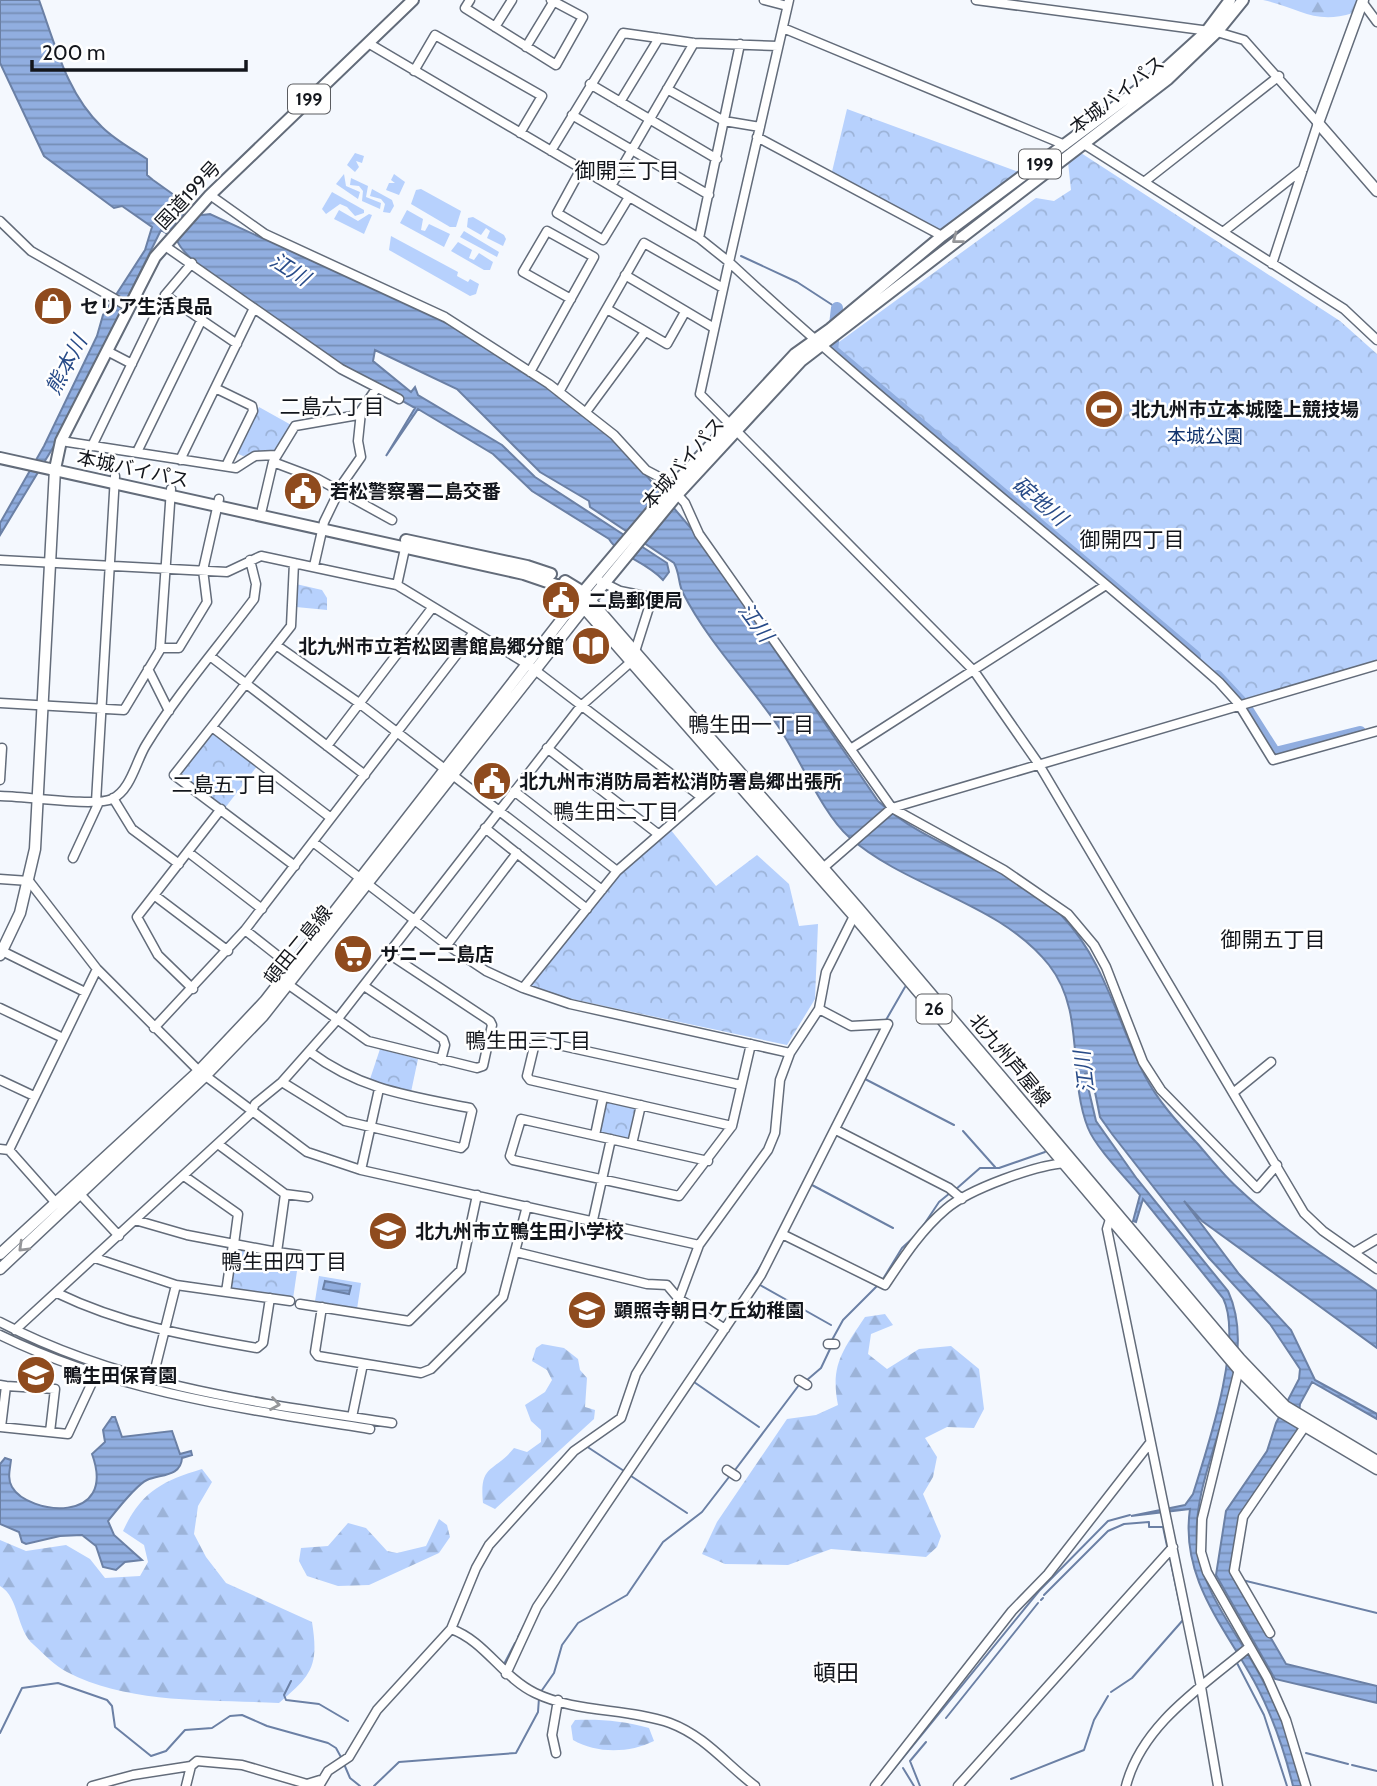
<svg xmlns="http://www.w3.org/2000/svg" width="1377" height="1786" viewBox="0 0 1377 1786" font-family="Cabin,'Noto Sans JP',sans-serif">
<defs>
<pattern id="forest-firs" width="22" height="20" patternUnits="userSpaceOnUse" patternTransform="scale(1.75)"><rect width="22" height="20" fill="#b7d1fd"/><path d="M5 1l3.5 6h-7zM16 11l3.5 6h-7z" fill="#9cb3d8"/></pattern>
<pattern id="park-crowns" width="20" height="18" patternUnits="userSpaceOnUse" patternTransform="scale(1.75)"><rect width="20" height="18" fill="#b7d1fd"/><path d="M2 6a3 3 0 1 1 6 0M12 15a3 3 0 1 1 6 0" fill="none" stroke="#9cb3d8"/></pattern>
<pattern id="water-rules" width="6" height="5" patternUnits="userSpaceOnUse" patternTransform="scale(1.75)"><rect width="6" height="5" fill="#91aee0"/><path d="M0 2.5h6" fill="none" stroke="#758db5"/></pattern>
</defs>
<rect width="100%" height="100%" fill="#f4f8fe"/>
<path fill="#b7d1fd" d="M355 153 364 156 362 163 356 161 359 167 355 172 347 165Z
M344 174 346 186 360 192 358 199 336 184Z
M394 174 405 182 399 195 386 190 389 183H395L391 180Z
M351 178 368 186 366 197 381 203 380 209 362 201 363 191 359 186 350 185Z
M372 189 392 200 394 206 390 213 383 212 385 204 381 199 370 196Z
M421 189 461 211 456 227H450L411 204 416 190Z
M332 192 364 210V213L355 216 347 207 340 204 326 214 322 209Z
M339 210 358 221 369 214 372 215 364 234 334 219Z
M407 210 423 219 421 230 425 231 429 224 450 234 444 247 400 223Z
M473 217 504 235 506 239 503 246 487 238 490 231 486 228 481 235 467 227 468 218Z
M464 231 499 252 497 257 460 237Z
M391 236 458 272 457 276 468 282 470 279 479 284 476 294 470 296 389 250Z
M458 242 472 250 469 258 474 260 479 253 493 262 490 270H484L451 251Z
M319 1276 361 1283 357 1309 315 1301Z"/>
<path fill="url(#forest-firs)" d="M1263 0H1358L1353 13C1314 25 1300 8 1263 0Z
M885 1314 893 1325 871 1334 868 1354 887 1369 919 1349 951 1346 979 1369 984 1409 974 1428 947 1427 925 1438 937 1457 933 1477 923 1494 941 1536 937 1547 926 1557 831 1549 788 1565 725 1564 702 1554 717 1522 787 1419 816 1415 838 1405C830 1365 843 1350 865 1317Z
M542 1344 564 1348 578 1359 580 1370 587 1378 585 1407 595 1410 594 1419 495 1509 483 1503C479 1463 494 1473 514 1448L527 1452 541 1442V1430L531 1421 525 1405 545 1392 552 1380 547 1370 532 1361 536 1348Z
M202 1469 212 1482 198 1506 194 1534 206 1557 226 1583 312 1622C319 1666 312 1675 279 1703 208 1699 131 1705 67 1672 55 1666 44 1654 34 1645 16 1630 20 1598 0 1586V1540L26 1551 66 1545 90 1559 105 1578 140 1576 148 1562 144 1545 123 1531C141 1492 162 1481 202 1469Z
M439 1519 447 1525 450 1537 439 1553 369 1585 338 1586 307 1576 299 1561 301 1548 328 1546 348 1523 366 1528 387 1551 397 1553 426 1546Z
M575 1720C601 1719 624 1721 649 1728L654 1741C630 1753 597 1754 573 1740L571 1726Z"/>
<path fill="url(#park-crowns)" d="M847 109 1019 172 938 233 830 180Z
M1081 153 1340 321 1377 354V662L1243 700 1233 688 1110 580 836 351 835 345 1036 198 1054 201 1071 190 1068 162Z
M259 407 293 426 277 451 243 456 236 453Z
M296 584 322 590 327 598V610L296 607Z
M213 731 258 765 225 808 180 773Z
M670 829 716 886 757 855 789 884 799 926 818 924 815 999 787 1045 567 998 530 986 619 873Z
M380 1049 418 1059 411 1092 369 1082Z
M605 1100 638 1107 631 1141 597 1134Z
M238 1248 299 1257 293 1299 232 1290 229 1287 235 1250Z"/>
<path fill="url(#water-rules)" stroke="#6b80a5" stroke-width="2" d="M0 0H39C55 44 67 94 102 127 115 140 132 149 147 159V175L153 180 202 215 210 214 457 328 547 387 618 442 695 533 878 801C931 851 1012 863 1062 916 1105 961 1117 1022 1145 1076 1158 1101 1177 1122 1197 1143 1211 1159 1224 1176 1240 1190 1281 1229 1331 1259 1377 1291V1348L1202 1221 1184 1201 1239 1274 1291 1330 1315 1380 1377 1414V1419L1312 1382 1300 1404 1297 1433 1241 1516 1232 1571 1286 1664 1377 1686V1703L1275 1679 1216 1575 1226 1511 1267 1451 1276 1423 1299 1379 1300 1369 1270 1324 1209 1258 1112 1134 1100 1117 1091 1072 1085 1074 1096 1121 1137 1179 1228 1291C1264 1370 1190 1464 1197 1544 1201 1589 1234 1629 1256 1668 1277 1705 1293 1744 1302 1786H1293C1284 1749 1272 1714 1254 1681 1223 1625 1180 1577 1190 1509L1131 1516 1185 1505 1193 1494C1207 1449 1244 1340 1223 1298L1143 1199 1136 1222 1133 1221 1140 1195C1125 1177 1096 1148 1088 1128 1067 1075 1086 1012 1049 965 999 902 908 889 849 837 822 813 800 758 778 726 747 681 708 642 683 593 678 583 680 574 674 563L590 507 589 501 540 472 457 389 375 350 373 361 411 392 415 387 418 395 502 445 535 477 667 563 669 572 663 580C646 561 620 557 609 539L532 491 493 454 418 409 386 456 415 408C378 388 185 271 177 240L161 230 57 441 0 535V523L44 446 97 336 103 315 145 250 152 227 122 206 114 208 44 156 0 63Z
M325 1281 351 1286 349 1294 323 1289Z
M112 1417H115L122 1437 172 1431 180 1454 191 1451 192 1455 182 1458C181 1477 160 1474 147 1480 136 1485 116 1511 108 1521L114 1535 142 1560 125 1562 116 1570 103 1567 96 1546 82 1535 60 1536 26 1544 22 1542 19 1532 0 1524V1464L5 1458 11 1460C10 1469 7 1479 12 1487 28 1515 118 1525 92 1454L105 1442 103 1430Z"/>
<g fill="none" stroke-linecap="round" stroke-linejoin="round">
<path stroke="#6b80a5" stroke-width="2" d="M741 256 797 282 837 308
M886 1020 905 987
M865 1079 954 1125
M850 1091 882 1027
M963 1131 995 1167
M812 1185 893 1228
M955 1190 980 1168H999L1045 1152
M921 1229 939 1202 950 1193
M883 1279 902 1248 915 1236
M760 1285 831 1325
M744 1293 765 1259
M832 1340 843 1320 877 1286
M807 1380 821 1368 830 1349
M694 1382 759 1427
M586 1446 624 1471
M735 1470 799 1385
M631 1476 687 1513
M1163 1527 1167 1546
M1242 1580 1377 1613
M1044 1595 1108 1531 1124 1524 1149 1522V1527H1163
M1041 1600 1043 1598
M518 1637 526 1622
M1237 1663 1264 1715 1287 1786
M503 1666 515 1643
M291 1681 284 1695 286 1700 319 1704 348 1721
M1111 1692 1132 1678 1183 1620 1170 1558
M540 1693 554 1673 562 1645 578 1623 627 1595 663 1542 702 1512 729 1477
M946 1718 1038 1603
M0 1733 22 1688 58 1683 107 1700 112 1706 115 1727 151 1756 166 1751 185 1730 212 1728 230 1716 242 1715 267 1726 328 1743 336 1748 342 1759
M1306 1753 1348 1764
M344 1764 350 1778 360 1786
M1352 1765 1377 1771
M903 1768 914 1786
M1011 1779 1084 1750 1094 1720 1108 1696
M374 1786 399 1762 516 1753 538 1712 539 1698
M880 1786 1039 1591 1108 1521 1130 1515
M920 1786 910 1761 926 1742"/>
<path stroke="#91aee0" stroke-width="12" d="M837 308 832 350 1195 656
M1217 676 1245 706 1275 753 1360 732"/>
<g stroke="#636c7a" stroke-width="11">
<path id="minor" d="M470 0 465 8 556 65 583 17 551 0
M764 0 787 6
M789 0 729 262C886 408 1058 539 1219 682L1238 703 1273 760 1377 731
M976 0 1217 32 1244 40 1318 123 1272 264
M1363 3 1377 22
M495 27 512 0
M783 28 1065 145
M368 43 699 238 729 262 700 394 974 671 1038 763 1304 1213 1323 1231 1377 1269
M526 47 554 1
M414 71 435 35 542 96 520 133
M590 84 717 159
M667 89 724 121 760 127
M620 102 659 38
M572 115 709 195
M757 137 942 236
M1084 144 1344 309 1377 340
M551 151 623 33 694 43 778 46
M581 169 557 213 603 240 629 197
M1144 182 1279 76
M611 186 694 43
M210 195 265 234 445 317 549 384 614 435 646 470 663 479 685 503 699 534 892 808 1004 870 1068 914 1094 945 1106 967 1143 1062 1161 1090 1257 1188 1277 1165
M0 221 31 251 129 307
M1223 232 1303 169
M699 238 740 44
M165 246 341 369 399 399
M625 275 714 328
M165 295 237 344
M607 309 667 344 685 312
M107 351 132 364
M530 372 594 257 547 231 523 272 571 299
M215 388 252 406 253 411 226 466
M559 392 644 243 723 288
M586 412 645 332
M61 441 236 468 255 456 276 455
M92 446 165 295 192 263
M137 452 202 319
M180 460 254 308
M273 462 318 479 392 520
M338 490 361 457 358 441 361 412
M262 509 273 462 295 426 358 415 376 389
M0 560 227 572 261 556 397 585 527 664 700 796
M294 563 291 626 174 775 295 866
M314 566 324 522 339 491
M600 581 620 591 674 602
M397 585 406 544
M276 645 359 703 602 890
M160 648H179L207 602 203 570 219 499
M210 656 365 775
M148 669 169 711
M0 703 124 710 160 650 171 489
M212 727 331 818
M327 746 432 608
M547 748 658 834
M852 748 1106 585
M0 780 2 748
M514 791 617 871 731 772
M0 796C23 796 95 807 112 799 131 790 136 761 146 745 177 694 218 647 254 599L256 584 250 560
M113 798 132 829 179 864
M96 802 115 476
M485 828 587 909
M313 842 447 945 486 971 523 988 570 1004 790 1053
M188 852 262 909
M73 858 99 802
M823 868 892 808 1377 665
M0 879 29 881 97 969 199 1071 307 1152 361 1170 699 1245
M154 895 228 951
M245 930 292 967
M447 945 517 853
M2 951 85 992
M289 985 368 1041 477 1068 483 1066 492 1025 490 1021 389 954
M364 986 443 1039 445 1045 441 1060
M523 988 617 871
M193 989 158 955 137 917 221 809
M0 1008 63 1038
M154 1028 245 930 474 632
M0 1080 34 1096
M282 1082 345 1121 461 1148 464 1145 472 1111 470 1108C410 1096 361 1090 310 1052
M1233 1093 1271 1062
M732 1126 530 1080 527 1076 535 1043 540 1041 741 1085
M836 1130 949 1188 962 1199
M595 1135 603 1097
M632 1144 641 1105
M0 1149 9 1150 56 1203
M9 1150 97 969
M708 1161 521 1119 510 1156 513 1160 679 1196 732 1126 751 1044
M361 1170 379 1089
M184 1176 238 1214 234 1244
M79 1193 119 1236
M285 1194 308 1197
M1111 1216 1107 1229 1201 1687 1218 1786
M135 1220 187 1235 277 1252 285 1194 218 1144
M593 1220 611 1139
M782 1234 885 1285C903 1258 921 1230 946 1209 969 1189 1036 1165 1066 1163
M277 1252 299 1255
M516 1252 647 1284 667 1285 678 1298 725 1329
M1355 1252 1377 1239
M95 1258 176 1285 290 1301
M226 1292 233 1244
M57 1293C121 1324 187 1336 257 1348L263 1343 270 1298
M300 1304 409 1321 461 1270 477 1195
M322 1307 315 1352 318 1356 421 1373 431 1369 503 1297 527 1206
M0 1322C122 1386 258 1403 392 1423
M15 1330 251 1113 255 1104 282 1082 336 1021 581 706 632 661 652 598
M0 1335C116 1392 244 1409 370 1429
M828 1344H835
M1240 1365 1202 1519 1201 1552 1207 1572 1267 1677 1286 1720 1306 1786
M799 1380 807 1385
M152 1381 176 1285
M0 1385 6 1386 1 1427
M6 1386 55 1389 50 1432
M352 1417 363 1364
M0 1427 68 1434 96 1374
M727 1470 736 1476
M451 1629C485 1641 502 1677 535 1693 576 1713 627 1708 670 1723 705 1736 726 1764 755 1786
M1270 1633 1234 1571 1243 1517 1308 1422
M506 1674 537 1607 761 1275 888 1024 851 1026 819 1009
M556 1753 552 1735 558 1700
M92 1786 133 1775 191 1766 197 1761 242 1765 307 1784 320 1780
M186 1786 191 1766
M319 1786 328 1771 349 1757 377 1710 451 1629 476 1568 489 1545 574 1451 621 1418 636 1374 674 1312 699 1245 768 1150 775 1133 780 1080 790 1053 819 1009 826 972 855 914
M875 1786 1012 1611 1048 1574 1150 1443
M958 1786 1173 1547
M1126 1786C1142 1724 1203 1686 1248 1648"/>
</g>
<g stroke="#636c7a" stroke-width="13">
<path id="major" d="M1363 0 1318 123 1377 191
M0 955 20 913 35 849 55 469
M0 1254 199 1071 265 1001 583 592 859 909 1240 1359 1285 1406 1377 1461
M0 1269 205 1076 263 1016 584 608 854 916 1239 1370 1281 1412 1377 1469"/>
</g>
<g stroke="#636c7a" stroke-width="14">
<path id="highway" d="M0 458 524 574 568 589 584 608 677 495 801 361 1168 79 1217 32 1243 0
M55 469 61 441 155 257 210 195 413 0
M406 540 527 566 551 574
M565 581 583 592 670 489 795 354 830 329 942 236 1163 71 1206 32 1230 0"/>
</g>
<use href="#minor" stroke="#fff" stroke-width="8"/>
<use href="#major" stroke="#fff" stroke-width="10"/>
<use href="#highway" stroke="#fff" stroke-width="10"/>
</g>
<defs><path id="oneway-chevron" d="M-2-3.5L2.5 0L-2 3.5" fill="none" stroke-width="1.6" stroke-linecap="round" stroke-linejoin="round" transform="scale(1.75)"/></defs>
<g stroke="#959699">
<use href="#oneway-chevron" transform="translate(957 239) rotate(142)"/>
<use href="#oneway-chevron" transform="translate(23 1247) rotate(136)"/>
<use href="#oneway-chevron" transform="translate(275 1404) rotate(9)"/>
</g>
<defs>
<g id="shop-disc" transform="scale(2.0125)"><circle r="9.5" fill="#8f4b1e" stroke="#fff"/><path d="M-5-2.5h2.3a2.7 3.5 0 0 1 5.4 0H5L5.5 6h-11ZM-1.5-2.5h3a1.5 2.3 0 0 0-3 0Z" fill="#fff"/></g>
<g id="stadium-disc" transform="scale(2.0125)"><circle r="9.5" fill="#8f4b1e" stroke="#fff"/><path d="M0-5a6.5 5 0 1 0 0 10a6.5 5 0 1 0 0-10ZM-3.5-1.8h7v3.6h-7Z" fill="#fff"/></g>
<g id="civic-disc" transform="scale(2.0125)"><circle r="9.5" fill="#8f4b1e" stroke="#fff"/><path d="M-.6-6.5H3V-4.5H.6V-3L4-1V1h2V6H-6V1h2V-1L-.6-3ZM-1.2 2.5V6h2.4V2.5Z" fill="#fff"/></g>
<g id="library-disc" transform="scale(2.0125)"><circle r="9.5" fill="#8f4b1e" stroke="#fff"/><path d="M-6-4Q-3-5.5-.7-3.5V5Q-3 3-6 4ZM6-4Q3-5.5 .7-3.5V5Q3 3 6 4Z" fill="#fff"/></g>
<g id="supermarket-disc" transform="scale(2.0125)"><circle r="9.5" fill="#8f4b1e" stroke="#fff"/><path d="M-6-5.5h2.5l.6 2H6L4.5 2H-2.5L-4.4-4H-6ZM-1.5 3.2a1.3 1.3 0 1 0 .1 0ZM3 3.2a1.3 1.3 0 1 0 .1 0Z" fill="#fff"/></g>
<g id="school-disc" transform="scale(2.0125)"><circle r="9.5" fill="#8f4b1e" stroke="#fff"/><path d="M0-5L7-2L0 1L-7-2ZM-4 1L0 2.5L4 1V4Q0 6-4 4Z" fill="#fff"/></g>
</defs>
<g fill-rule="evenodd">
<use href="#shop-disc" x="53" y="306"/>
<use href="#stadium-disc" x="1104" y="409"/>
<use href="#civic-disc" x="303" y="491"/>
<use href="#civic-disc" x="561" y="600"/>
<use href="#library-disc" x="591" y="646"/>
<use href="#civic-disc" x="492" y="781"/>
<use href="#supermarket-disc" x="353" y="954"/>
<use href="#school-disc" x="388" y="1231"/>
<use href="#school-disc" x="587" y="1310"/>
<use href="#school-disc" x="36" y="1375"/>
</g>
<g text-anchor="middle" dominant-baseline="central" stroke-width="5" stroke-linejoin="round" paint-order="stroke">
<g fill="#fff" stroke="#5a5c60" stroke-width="2">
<rect x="288" y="84.5" width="42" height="29" rx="5"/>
<rect x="1019" y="149.5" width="42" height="29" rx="5"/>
<rect x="916.5" y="994.5" width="35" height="29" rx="5"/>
</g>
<g font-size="18" font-weight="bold" fill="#13161c">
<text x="309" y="99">199</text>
<text x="1040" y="164">199</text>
<text x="934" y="1009">26</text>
</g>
<g font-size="19" fill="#13161c" stroke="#fff">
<text transform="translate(1117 95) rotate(-38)">本城バイパス</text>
<text transform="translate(188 195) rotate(-47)">国道199号</text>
<text transform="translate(683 463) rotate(-49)">本城バイパス</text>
<text transform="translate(133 469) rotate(12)">本城バイパス</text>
<text transform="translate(298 945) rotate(-51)">頓田二島線</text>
<text transform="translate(1010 1060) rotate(50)">北九州芦屋線</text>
</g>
<g font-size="19" font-weight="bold" fill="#13161c" stroke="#fff" text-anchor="start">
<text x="80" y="306">セリア生活良品</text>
<text x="1131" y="409">北九州市立本城陸上競技場</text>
<text x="330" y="491">若松警察署二島交番</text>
<text x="588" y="600">二島郵便局</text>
<text x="564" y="646" text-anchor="end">北九州市立若松図書館島郷分館</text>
<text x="519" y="781">北九州市消防局若松消防署島郷出張所</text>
<text x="380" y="954">サニー二島店</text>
<text x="415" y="1231">北九州市立鴨生田小学校</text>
<text x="614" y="1310">顕照寺朝日ケ丘幼稚園</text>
<text x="63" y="1375">鴨生田保育園</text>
</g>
<g font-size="19" fill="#12346e" stroke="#fff">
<text x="1205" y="436">本城公園</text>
</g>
<g font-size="21" fill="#13161c" stroke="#fff">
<text x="627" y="170">御開三丁目</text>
<text x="332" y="406">二島六丁目</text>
<text x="1132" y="539">御開四丁目</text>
<text x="751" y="724">鴨生田一丁目</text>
<text x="224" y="784">二島五丁目</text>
<text x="616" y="811">鴨生田二丁目</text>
<text x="1273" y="939">御開五丁目</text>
<text x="528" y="1040">鴨生田三丁目</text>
<text x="284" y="1261">鴨生田四丁目</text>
</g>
<g font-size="21" font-style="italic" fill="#284b88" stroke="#fff">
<text transform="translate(290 269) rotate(32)">江川</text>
<text transform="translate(66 365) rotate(-62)">熊本川</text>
<text transform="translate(1040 501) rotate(40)">碇地川</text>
<text transform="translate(756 622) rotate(54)">江川</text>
<text transform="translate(1084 1072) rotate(-97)">江川</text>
</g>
<g font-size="23" fill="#13161c" stroke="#fff">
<text x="836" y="1673">頓田</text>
</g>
</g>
<path d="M32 60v10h214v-10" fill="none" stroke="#13161c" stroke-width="3.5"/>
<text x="42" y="60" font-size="21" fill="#13161c" stroke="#ffffff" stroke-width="5" paint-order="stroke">200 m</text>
</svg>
